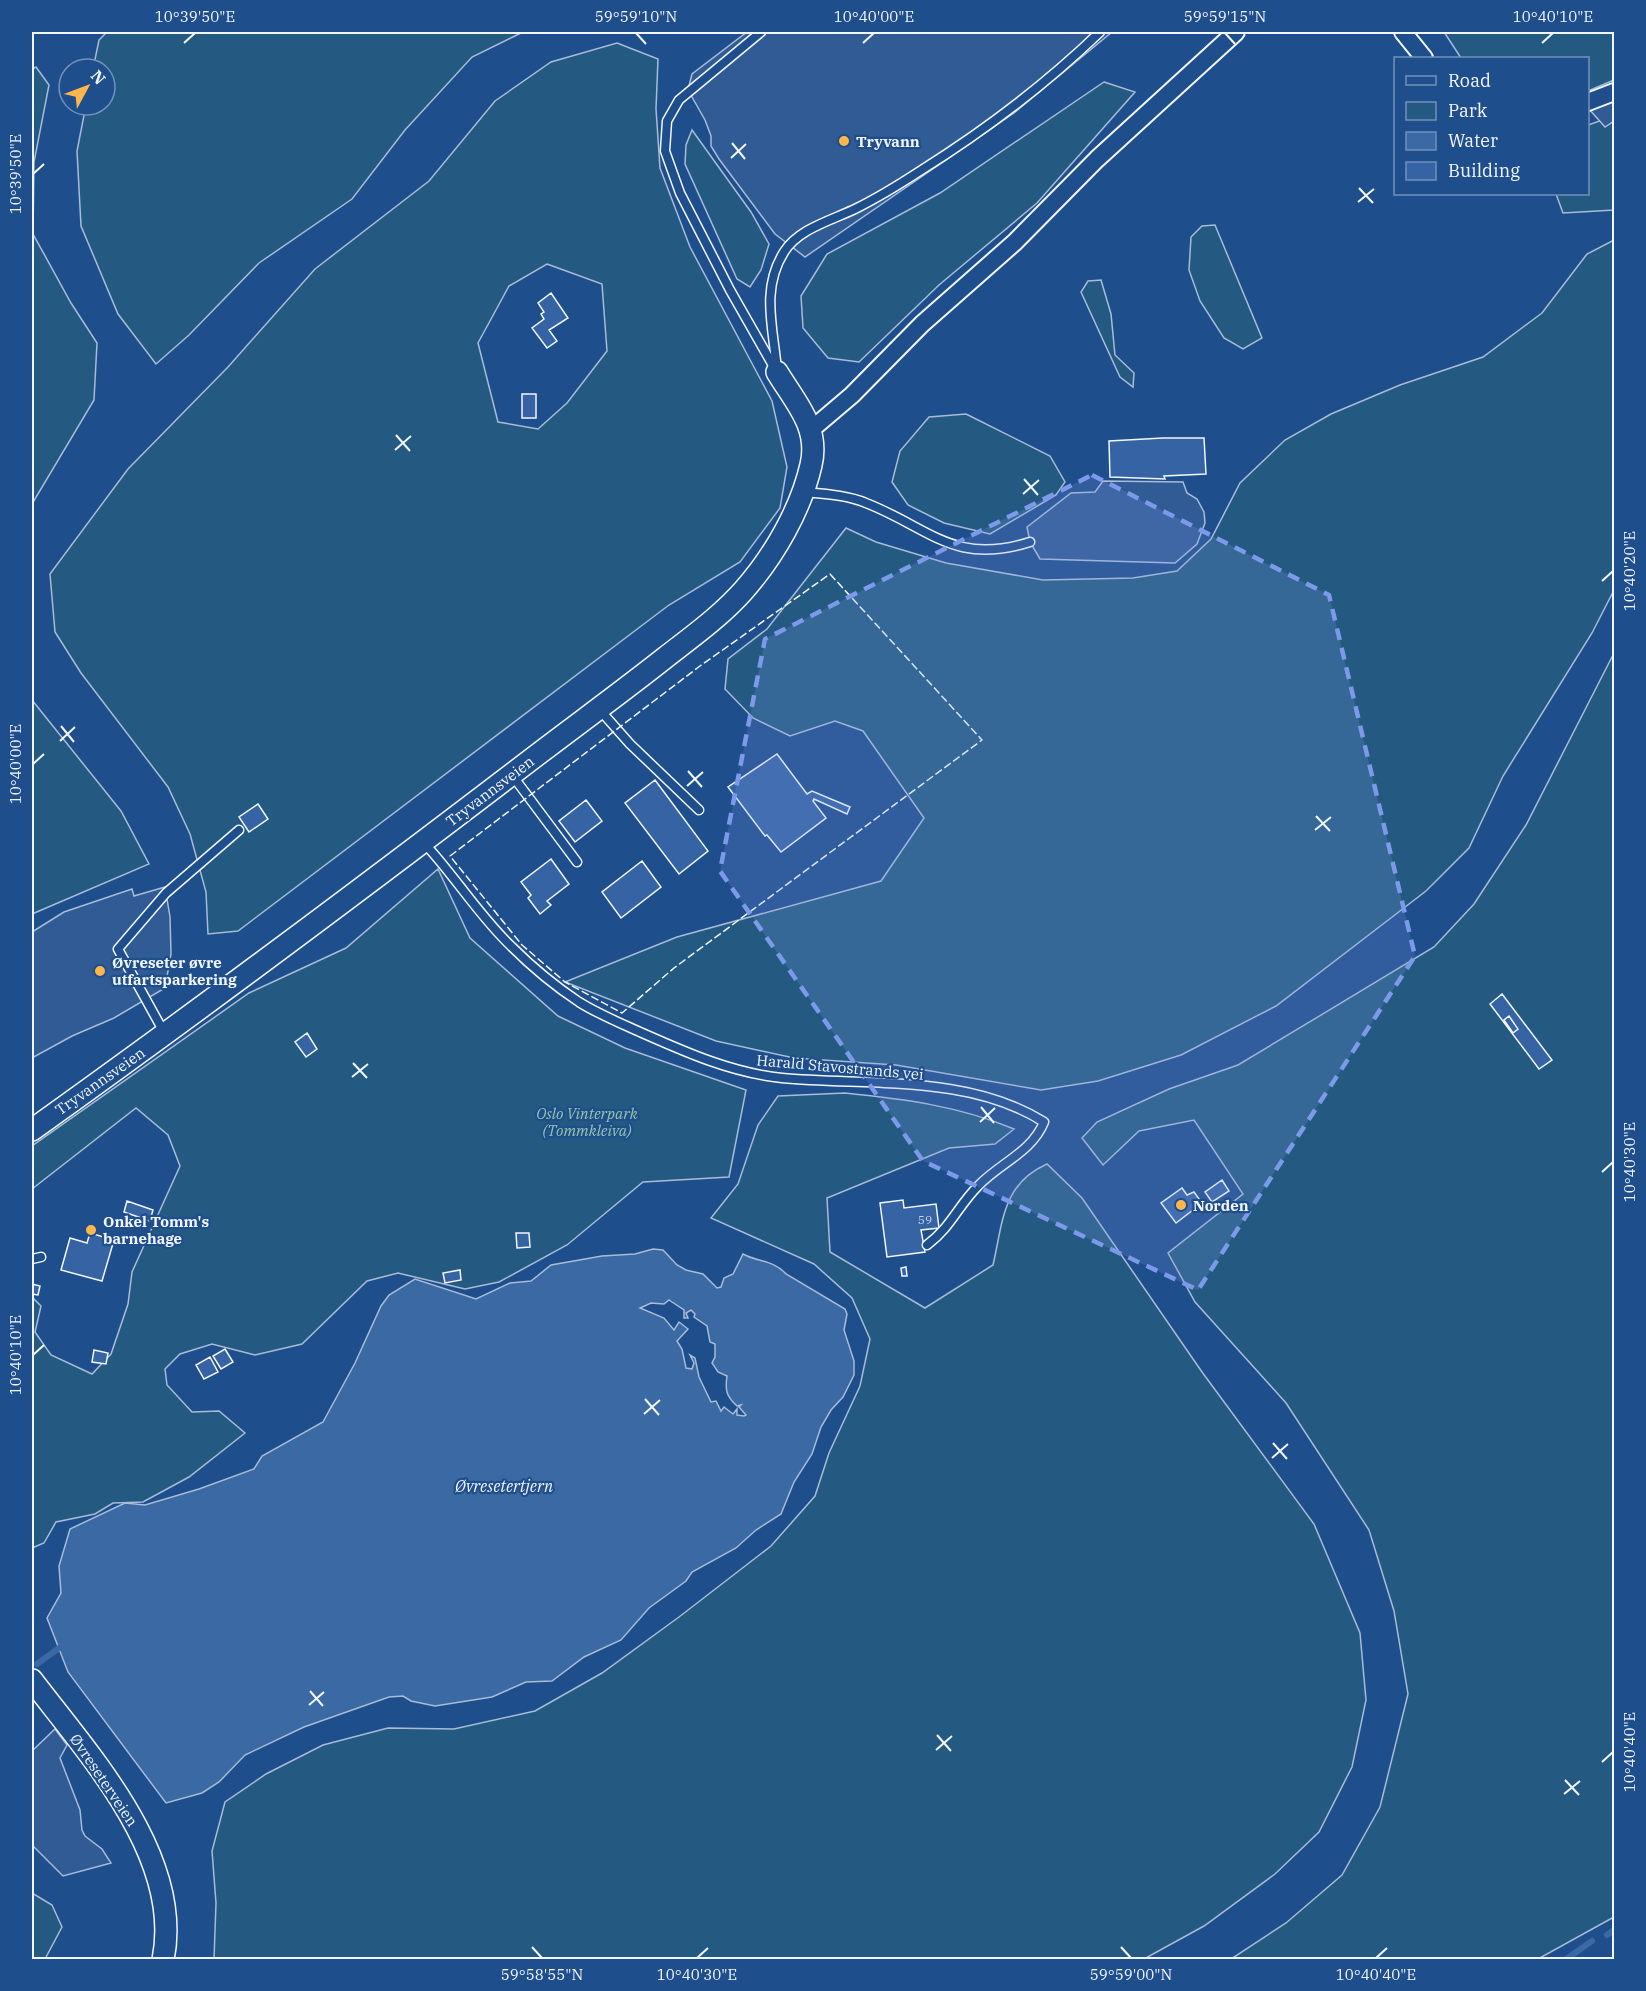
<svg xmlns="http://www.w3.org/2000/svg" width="1646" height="1991" viewBox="0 0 1646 1991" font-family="'IBM Plex Serif',serif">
<rect width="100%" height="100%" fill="#1f4e8c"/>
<path fill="#245a82" stroke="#a8bbd7" stroke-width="1.5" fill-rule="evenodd" d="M107 32H523L472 57 405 130 352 199 259 263 189 335 156 364 118 314 81 226 77 151 86 105H105V69H93L99 40Z
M1444 32H1614V80L1588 91V58H1461Z
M617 43 658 59 656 109 660 168 690 247 772 401 787 467 780 508 740 562 669 605 238 931 208 934 206 892 190 834 168 787 81 673 55 632 50 574 128 469 228 367 315 269 429 181 495 101 551 62ZM547 264 602 284 607 351 567 403 538 429 498 422 478 343 509 286Z
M36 67 49 85 34 162 33 234 71 303 97 343 94 400 32 504V69Z
M1104 82 1135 92 1037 203 939 285 859 362 828 358 803 328 801 296 827 254 940 193Z
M1614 116V210L1563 213 1556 194H1588V125Z
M692 130 751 212 769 244 761 270 750 287 737 279 685 164 686 145Z
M1215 225 1262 338 1243 349 1224 338 1200 301 1189 270 1191 237 1202 226Z
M1614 240V590L1592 633 1503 776 1469 848 1426 891 1276 1006 1181 1055 1098 1081 1041 1090 896 1065 794 1058 716 1041 565 982 677 937 881 881 924 818 863 731 835 721 790 736 753 718 725 689 728 659 767 629 846 528 876 542 946 563 1043 580 1133 578 1177 571 1211 539 1240 483 1285 440 1331 414 1400 385 1483 357 1542 313 1587 254Z
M1101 280 1111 314 1115 355 1134 373 1133 387 1120 377 1081 292 1088 281Z
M966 414 1050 456 1065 482 1056 495 990 534 944 523 908 505 892 482 900 451 929 417Z
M1614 653V1917L1538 1959H1231L1286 1923 1342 1875 1380 1807 1408 1694 1394 1611 1369 1530 1286 1403 1195 1302 1168 1253 1243 1194 1194 1120 1139 1131 1103 1165 1082 1138 1097 1122 1169 1089 1238 1065 1434 947 1474 904 1526 825Z
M32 700 121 811 149 864 32 914Z
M438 869 470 938 558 1016 625 1048 746 1090 729 1177 643 1182 567 1245 499 1282 465 1289 398 1273 367 1281 302 1344 255 1355 212 1344 180 1354 165 1369 167 1385 192 1412 219 1411 245 1433 189 1477 143 1502 113 1503 95 1514 56 1522 44 1543 32 1548V1297L41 1306 35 1332 51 1355 92 1374 111 1354 128 1304 132 1272 180 1166 168 1135 136 1108 32 1189V1146L249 993 346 948Z
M845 1093C904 1099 959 1106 1014 1129L995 1144 949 1148 827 1198 830 1252 925 1308 993 1265C1003 1222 1002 1184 1047 1164L1082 1198 1202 1372 1314 1524 1360 1633 1366 1700 1352 1767 1319 1832 1275 1874 1204 1926 1144 1959H214L216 1903 212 1851 225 1802 266 1774 323 1745 388 1728 454 1729 535 1711 602 1673 679 1617 771 1546 815 1496 829 1453 860 1386 870 1339 852 1298 814 1264 711 1218 738 1184 758 1125 778 1096Z
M32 1893 52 1905 62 1927 45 1959H32Z"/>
<path fill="#305b95" stroke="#a8bbd7" stroke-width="1.5" d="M747 32H1112L1014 113 805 257 775 234 719 159 711 146V136L705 120 688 90 692 74Z
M1614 100V121L1605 127 1589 109Z
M1103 481 1183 482 1187 493 1197 499 1204 512 1205 523 1197 544 1175 563 1040 559 1030 542 1027 527 1071 493 1095 492Z
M165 887 170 917 171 954 165 988 114 1018 72 1036 32 1058V932L64 912 132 889 134 896Z
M55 1729 67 1745 60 1758 80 1810 82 1830 85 1836 102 1849 111 1863 63 1876 32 1845V1751Z"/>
<path fill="#3b69a3" stroke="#a8bbd7" stroke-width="1.5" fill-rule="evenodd" d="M653 1249 663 1250 677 1265 686 1270 703 1274 717 1288 721 1287 724 1278 733 1274 743 1254C757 1262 774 1260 786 1274L845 1309 847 1314 844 1330 854 1361V1375L843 1397 831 1410 821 1427 812 1454 794 1482 781 1514 756 1530 736 1548 692 1572 686 1581 649 1608 621 1640 584 1657 552 1681 526 1682 492 1697 435 1706 411 1701 403 1696 389 1697 304 1727 245 1755 219 1782 202 1793 166 1803 68 1672 47 1618 61 1593 59 1566 70 1529 125 1503 145 1505 199 1489 254 1469 262 1456 323 1422 355 1363 381 1306 389 1295 415 1279 476 1299 510 1283 531 1281 551 1265 602 1256 635 1254ZM669 1300 684 1310V1318H688L686 1313 691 1310 695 1314 694 1317 707 1326 710 1342 715 1344V1357L712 1363 718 1372 727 1376C725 1390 726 1396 737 1406L741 1405 739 1407 746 1415 744 1416 737 1415V1409L733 1414 724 1407 721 1411 716 1401 711 1402 699 1377 695 1358 690 1355 694 1363 692 1369 686 1368 682 1349 677 1341 688 1329 679 1322 674 1330 664 1318 640 1308 651 1303 664 1304Z"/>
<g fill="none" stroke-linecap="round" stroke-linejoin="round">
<path stroke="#3b69a3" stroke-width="6" d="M37 1664 59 1648
M1607 1935 1614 1930
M1565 1960 1592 1941"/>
</g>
<path fill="#3563a3" stroke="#f2f6ff" stroke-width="1.5" d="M551 293 568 318 549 330 557 341 547 348 532 328 544 319 541 314 544 312 538 303Z
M522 394H536V418H522Z
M1163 438H1204L1206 474 1164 476 1165 479 1110 477 1109 441Z
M777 754 807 794 812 791 850 807 847 814 814 799 813 801 826 818 781 852 767 835 765 836 728 787Z
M655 780 708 851 679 874 625 803Z
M586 800 602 821 575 842 559 821Z
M258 804 268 819 249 832 239 817Z
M551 859 569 884 547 901 551 905 540 914 528 898 531 895 521 882Z
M642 861 661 887 621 918 602 892Z
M1502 994 1552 1060 1539 1069 1490 1004Z
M1509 1016 1518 1029 1513 1033 1504 1020Z
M307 1033 317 1049 306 1057 295 1042Z
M1222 1180 1229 1191 1212 1202 1205 1192Z
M1182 1188 1187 1195 1194 1192 1202 1203 1176 1223 1161 1203Z
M903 1200 904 1208 936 1204 939 1228 921 1230 925 1252 887 1257 880 1203Z
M127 1201 153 1210 150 1221 124 1212Z
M90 1233 114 1240 102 1281 61 1270 70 1238 87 1243Z
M516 1233H529L530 1247 517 1248Z
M906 1267 907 1276H902L901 1268Z
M460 1270 461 1280 445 1283 443 1273Z
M32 1284 40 1286 38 1295 32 1294Z
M225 1349 233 1362 221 1369 213 1356Z
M94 1350 108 1353 106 1364 92 1362Z
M210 1357 218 1372 204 1379 196 1365Z"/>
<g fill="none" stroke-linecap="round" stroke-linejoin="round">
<g stroke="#f2f6ff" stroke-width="11">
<path id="service" d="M761 32 679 100 667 121 665 151 680 193 730 290 775 369
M777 371C774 330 760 290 784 252 799 228 833 220 857 208 879 197 900 184 920 171 984 131 1047 83 1100 32
M803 492C824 494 847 495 866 503 930 528 954 566 1030 542
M599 709 630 744 699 810
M512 775 577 862
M424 843C455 876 479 916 512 947 532 967 555 986 579 1002 598 1014 620 1023 640 1032 685 1052 732 1073 782 1078 868 1086 968 1074 1044 1122 1032 1152 1000 1163 978 1186 958 1206 951 1227 927 1245
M165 1034 118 949 166 893 239 830
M32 1259 41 1257"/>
</g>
<g stroke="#f2f6ff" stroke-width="20">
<path id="minor" d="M1403 32 1424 58
M1588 102 1614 92
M812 429 852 395 922 324 1015 242 1097 159 1236 32"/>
</g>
<g stroke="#f2f6ff" stroke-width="24">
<path id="tertiary" d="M32 1130C197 1012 359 891 520 768 568 731 618 695 666 657 693 636 721 616 744 590 774 556 801 509 811 465 820 427 795 402 777 372
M32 1680C89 1755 184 1857 163 1960"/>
</g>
<use href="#service" stroke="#1f4e8c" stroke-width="8"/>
<use href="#minor" stroke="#1f4e8c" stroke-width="16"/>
<use href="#tertiary" stroke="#1f4e8c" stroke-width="21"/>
<path stroke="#f2f6ff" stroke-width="1.5" stroke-dasharray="8 3" stroke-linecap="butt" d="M830 574 982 740 674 968 622 1013 565 982 522 945 450 856 700 666Z"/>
</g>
<path fill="#7d9aea" fill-opacity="0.2" stroke="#7d9aea" stroke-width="4.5" stroke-dasharray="12 8" stroke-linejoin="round" d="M1092 475 1329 595 1415 956 1198 1290 923 1161 720 871 765 639Z"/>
<path fill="none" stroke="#f2f6ff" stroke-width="2" d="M636 33 646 44M1225 33 1235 44M184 43 195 33M863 43 874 33M1542 43 1553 33M732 143 745 159M731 158 746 144M33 174 44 164M1359 188 1373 203M1358 202 1374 189M396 435 410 451M395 450 411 436M1024 479 1038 495M1023 494 1039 480M1602 581 1613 571M61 726 74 742M60 741 75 727M33 764 44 754M688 771 702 787M687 786 703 772M1316 816 1330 831M1315 830 1331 817M353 1063 367 1078M352 1077 368 1064M981 1107 994 1123M980 1122 995 1108M1602 1172 1613 1162M33 1355 44 1345M645 1399 659 1415M644 1414 660 1400M1273 1443 1287 1459M1272 1458 1288 1444M310 1691 323 1706M309 1705 324 1692M937 1735 951 1751M936 1750 952 1736M1602 1762 1613 1752M1565 1780 1579 1795M1564 1794 1580 1781M532 1947 542 1958M1121 1947 1131 1958M697 1958 708 1948M1376 1958 1387 1948"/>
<g fill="#ffb74d" stroke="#1f4e8c" stroke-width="2">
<circle cx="844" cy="141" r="6"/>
<circle cx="100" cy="971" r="6"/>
<circle cx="1181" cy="1205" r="6"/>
<circle cx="91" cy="1230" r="6"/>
</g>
<g text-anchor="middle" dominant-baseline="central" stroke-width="4.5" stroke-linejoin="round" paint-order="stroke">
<g font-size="12" fill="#c3d1e8">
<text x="925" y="1219">59</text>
</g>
<g font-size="15" font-weight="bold" fill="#f2f6ff" stroke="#1f4e8c" text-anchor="start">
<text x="856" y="141">Tryvann</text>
<text x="112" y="962">Øvreseter øvre<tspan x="112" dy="17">utfartsparkering</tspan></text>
<text x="1193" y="1205">Norden</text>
<text x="103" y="1221">Onkel Tomm's<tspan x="103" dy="17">barnehage</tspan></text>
</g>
<g font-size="15" fill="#f2f6ff" stroke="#1f4e8c">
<text transform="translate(490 791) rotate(-37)">Tryvannsveien</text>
<text transform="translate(840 1067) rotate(5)">Harald Stavostrands vei</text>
<text transform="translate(100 1081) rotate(-35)">Tryvannsveien</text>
<text transform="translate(104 1780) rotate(56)">Øvreseterveien</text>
</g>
<g font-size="15" font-style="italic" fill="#97c8a6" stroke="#1f4e8c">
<text x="587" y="1113">Oslo Vinterpark<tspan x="587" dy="17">(Tommkleiva)</tspan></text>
</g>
<g font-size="16" font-style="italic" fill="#f2f6ff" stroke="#1f4e8c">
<text x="504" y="1486">Øvresetertjern</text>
</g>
</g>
<rect width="1646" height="1991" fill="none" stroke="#1f4e8c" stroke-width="66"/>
<rect x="1394" y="57" width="195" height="138" fill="#1f4e8c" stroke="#7391ba" stroke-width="1.5"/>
<rect x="1406" y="76" width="30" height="9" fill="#1f4e8c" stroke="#7391ba" stroke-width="1.5"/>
<text x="1448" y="87" font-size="18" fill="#f2f6ff">Road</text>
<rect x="1406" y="102" width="30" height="18" fill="#245a82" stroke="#7391ba" stroke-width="1.5"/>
<text x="1448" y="117" font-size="18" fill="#f2f6ff">Park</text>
<rect x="1406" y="132" width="30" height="18" fill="#3b69a3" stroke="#7391ba" stroke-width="1.5"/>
<text x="1448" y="147" font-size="18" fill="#f2f6ff">Water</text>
<rect x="1406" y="162" width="30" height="18" fill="#3563a3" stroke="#7391ba" stroke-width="1.5"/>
<text x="1448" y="177" font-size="18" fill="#f2f6ff">Building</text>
<g transform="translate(87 87) rotate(49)"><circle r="28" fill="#1f4e8c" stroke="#7391ba" stroke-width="1.5"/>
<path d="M0-4.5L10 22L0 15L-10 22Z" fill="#ffb74d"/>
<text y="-9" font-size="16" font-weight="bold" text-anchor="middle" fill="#f2f6ff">N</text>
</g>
<rect x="33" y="33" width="1580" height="1925" fill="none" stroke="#f2f6ff" stroke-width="2"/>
<g font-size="15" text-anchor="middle" fill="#f2f6ff">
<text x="195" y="22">10°39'50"E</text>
<text x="636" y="22">59°59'10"N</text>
<text x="874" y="22">10°40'00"E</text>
<text x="1225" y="22">59°59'15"N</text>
<text x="1553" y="22">10°40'10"E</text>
<text transform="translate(16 174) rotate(-90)" y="5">10°39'50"E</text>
<text transform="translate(1630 571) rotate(-90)" y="5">10°40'20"E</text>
<text transform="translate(16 764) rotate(-90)" y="5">10°40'00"E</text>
<text transform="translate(1630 1162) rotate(-90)" y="5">10°40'30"E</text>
<text transform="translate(16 1355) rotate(-90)" y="5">10°40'10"E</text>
<text transform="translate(1630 1752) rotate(-90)" y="5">10°40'40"E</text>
<text x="542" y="1980">59°58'55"N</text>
<text x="697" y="1980">10°40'30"E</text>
<text x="1131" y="1980">59°59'00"N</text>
<text x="1376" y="1980">10°40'40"E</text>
</g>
</svg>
